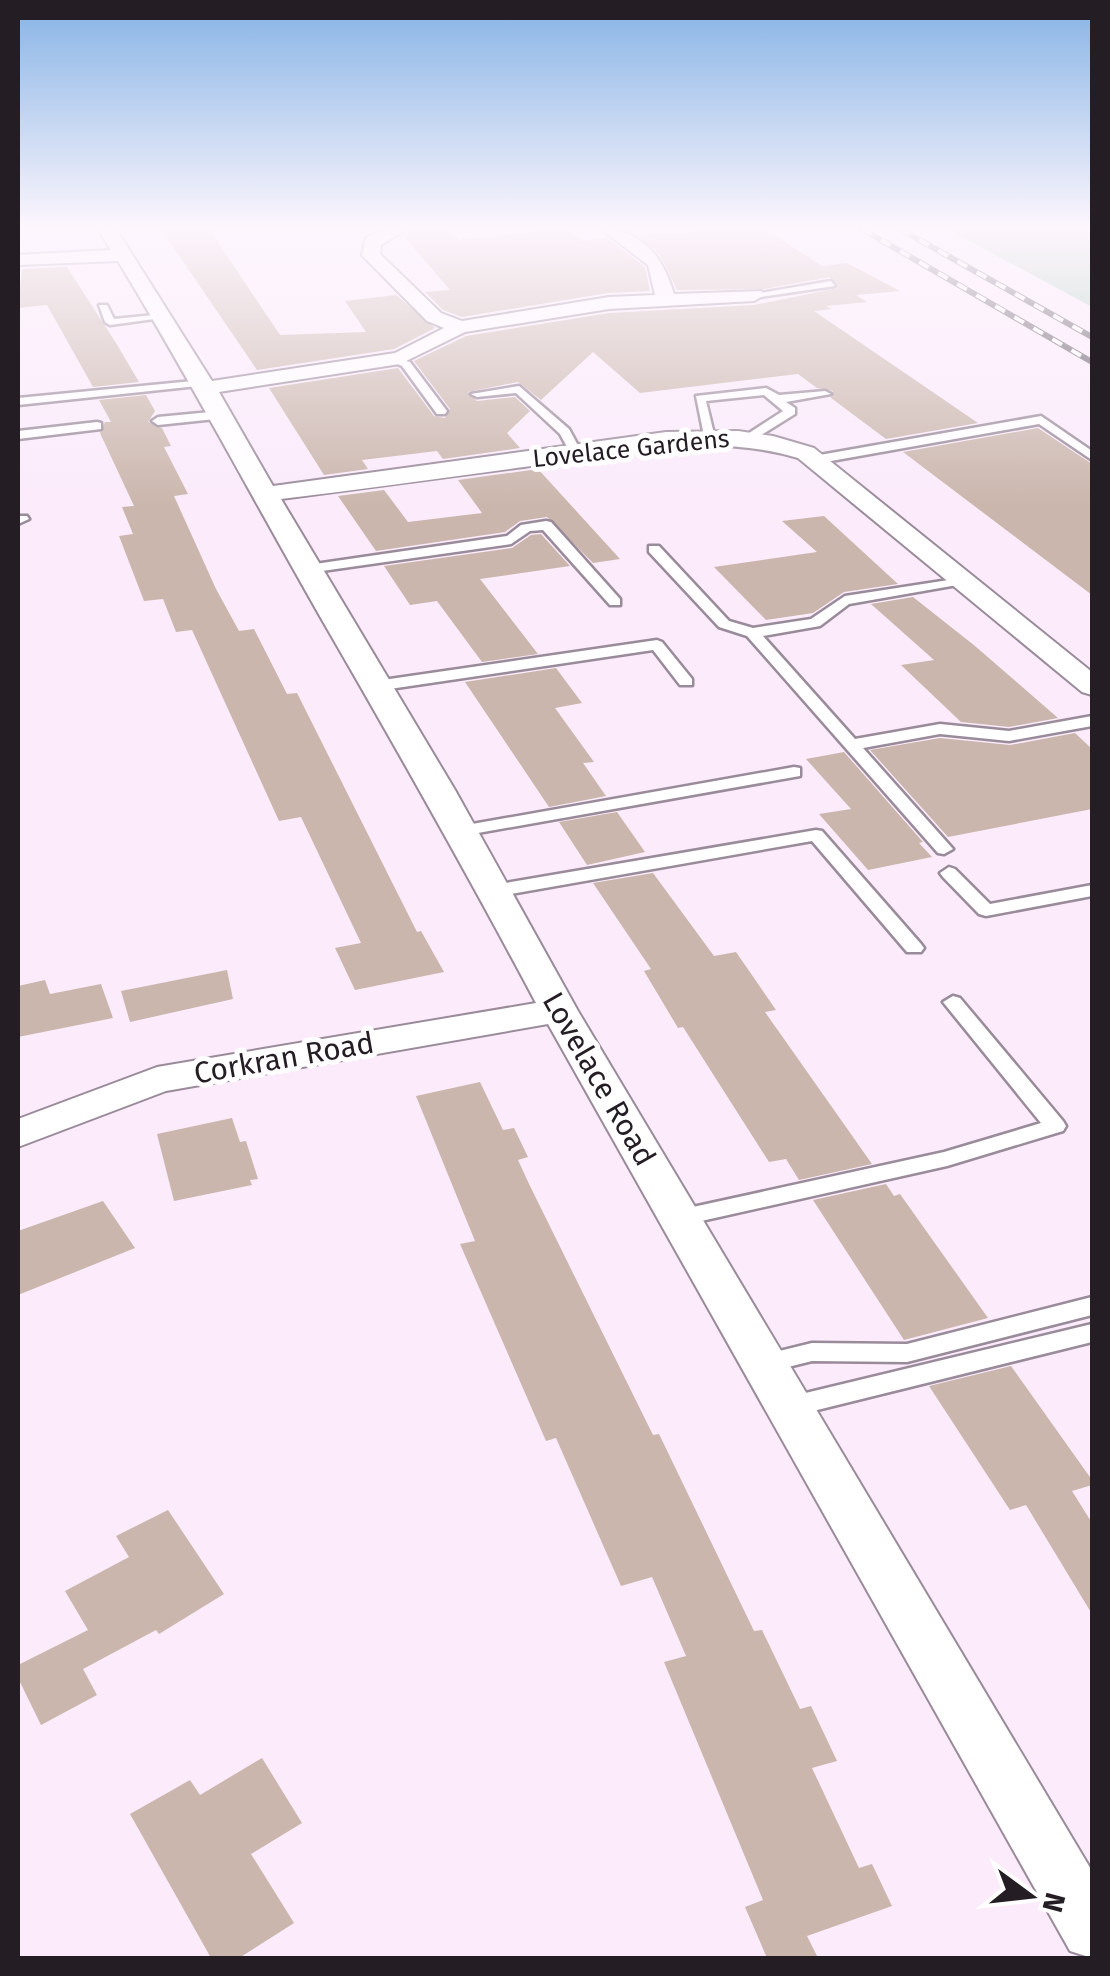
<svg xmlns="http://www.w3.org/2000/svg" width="1110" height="1976" viewBox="0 0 1110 1976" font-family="'Fira Sans',sans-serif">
<rect width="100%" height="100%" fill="#fbebfb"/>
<path fill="#accdb9" d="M947 229H1092V307Z"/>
<path fill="#cab6ac" d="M161 229H209L280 335 366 332 345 301 396 295 435 328 394 349 257 370Z
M409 229H447L459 240 556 229H566L583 241 607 238 645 267 650 291 608 293 462 317 443 310 425 292 450 290 404 236Z
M740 229H765L822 266 847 263 900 291 856 295 867 302 826 306 832 309 814 311 978 423 886 439 831 398 833 391 817 388 798 374 640 393 593 352 541 400 518 382 468 392 477 401 515 397 530 411 507 433 520 448 443 459 437 451 362 460 368 469 324 475 269 388 398 368 434 416 445 418 450 409 414 361 466 336 609 313 754 305 838 288 830 277 764 289 677 290 660 255 638 235Z
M67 267 116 343 139 382 93 387 47 305 18 308 22 269Z
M146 395 155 411 148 422 162 428 171 446 164 447 188 494 174 496 216 589 239 631 254 629 287 694 297 693 417 932 421 931 444 972 355 990 335 948 361 943 301 817 279 821 192 630 176 632 163 599 144 601 119 536 133 534 122 507 134 506 100 433 105 422H111L99 400Z
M1038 428 1092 464V595L903 452Z
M538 469 620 559 593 563 547 517 520 521 505 532 376 551 338 496 384 490 408 522 482 513 458 480Z
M824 516 898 584 844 592 813 613 766 620 714 567 817 552 782 521Z
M541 534 570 566 480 579 538 654 482 662 437 601 410 605 384 566 512 548 531 535Z
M913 597 975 646 1058 718 1009 727 961 722 901 665 934 660 871 604 859 606Z
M556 668 582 703 555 708 594 762 583 763 606 796 549 807 465 682Z
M1075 733 1092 749V809L948 837 870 750 940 738 1010 745Z
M844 752 923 842 919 843 932 857 868 870 819 814 851 809 806 759Z
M617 812 645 852 587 865 559 822Z
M653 873 714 956 736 952 776 1010 765 1012 872 1164 799 1180 786 1159 769 1162 683 1027 678 1028 644 971 651 969 593 883Z
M227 970 233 999 130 1022 121 991Z
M45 980 50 994 101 984 113 1018 18 1037V986Z
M480 1082 503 1130 514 1128 528 1157 518 1160 530 1186 653 1435 659 1434 754 1631 762 1630 800 1709 811 1706 837 1761 812 1768 859 1868 872 1864 892 1906 807 1936 818 1958H767L745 1907 763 1900 664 1662 686 1656 652 1577 621 1586 556 1438 546 1441 460 1244 475 1241 416 1096Z
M232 1118 240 1142 246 1141 258 1179 250 1180 252 1185 174 1201 157 1134Z
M886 1184 894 1196 900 1194 988 1318 904 1340 813 1200Z
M103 1201 135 1248 18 1295V1231Z
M1011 1366 1092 1480V1485L1072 1491 1092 1523V1614L1026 1505 1010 1510 929 1386Z
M168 1510 224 1594 159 1634 156 1630 83 1669 97 1695 41 1725 18 1678V1665L88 1630 65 1591 129 1557 116 1536Z
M262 1758 302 1823 251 1854 294 1923 239 1958H211L130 1814 190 1780 200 1795Z"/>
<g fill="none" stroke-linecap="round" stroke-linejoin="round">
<g stroke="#9a8b9a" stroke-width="5">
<path id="lane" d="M831 281 835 286 754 298 749 295Z
M99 305H107L114 319 164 314 169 317 110 325 105 322Z
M391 357 410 362 447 411 445 414H437L402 366 391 361Z
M203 380 209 383 207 385 18 405V398Z
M519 386 569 429 582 453 580 456H572L560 434 516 393 477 397 471 394Z
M766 388 779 395 825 391 831 394 786 402 795 408V414L750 442 744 438 746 435 783 411 764 395 706 401 715 438 705 441 696 396Z
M221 411 225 412V418L158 425 152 421 158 417Z
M1041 416 1092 451V460L1039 424 814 464 808 460 814 456Z
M97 422 101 423V429L18 439V431Z
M18 516H27L29 519 18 524Z
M546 521 551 522 620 599V605H610L543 530 530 531 511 544 308 573 301 569 308 565 507 536 521 525Z
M649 546H659L729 621 753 628 811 619 845 596 968 577V583L963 584 849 604 820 626 763 636 855 739 940 724 1009 731 1092 716V726L1009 741 940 734 863 748 953 849 944 854 938 853 747 636 719 627 649 552Z
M657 640 662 642 692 679V685H680L653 650 376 691 368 686 376 681Z
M794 767 800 768V776L461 836 452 831 461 826Z
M816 830 822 831 921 944 924 948 921 952H907L812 841 494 897 485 891 494 885Z
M949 867 955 869 990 904 1092 885V896L986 916 979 914 943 877 940 873Z
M953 996 960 998 1063 1121 1066 1126 1063 1131 947 1166 679 1226 671 1224 667 1218 671 1212 679 1210 944 1152 1041 1123 943 1002Z
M1092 1297V1315L907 1362 812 1361 764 1373 755 1371 751 1364 755 1357 812 1343 907 1344Z
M1092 1324V1342L789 1417 780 1414 776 1407 780 1400 789 1397Z"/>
</g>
<g stroke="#9a8b9a" stroke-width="4">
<path id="street" d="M98 229H116L212 381 395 353 444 328 427 321 362 255 366 238 385 229 406 230 381 245 380 254 441 313 462 321 609 297 655 295 648 265 601 229C642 229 663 257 674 294L761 291 764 295 754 301 609 309 465 332 400 364 219 392 273 486 666 432 738 431 773 436 814 448 1092 672V695L1082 692 798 458C707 431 616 454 524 467 443 478 362 489 281 499L455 790 578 1011 1092 1871V1958L1070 1951 548 1024 166 1091 18 1147V1119L157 1067 536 1003C467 873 395 746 321 618 253 499 189 378 118 261L18 265V255L111 250Z"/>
</g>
<use href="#lane" fill="#fff" fill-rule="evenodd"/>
<use href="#street" fill="#fff" fill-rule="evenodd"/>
<g stroke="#5b525b" stroke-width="6">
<path id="rail" d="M862 229 1092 362
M900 229 1092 337"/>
</g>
<use href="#rail" stroke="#fff" stroke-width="4" stroke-dasharray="11" stroke-linecap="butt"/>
</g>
<linearGradient id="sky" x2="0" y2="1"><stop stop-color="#86b3e5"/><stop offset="0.45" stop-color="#fdf6fd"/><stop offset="1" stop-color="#fdf6fd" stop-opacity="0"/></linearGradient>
<rect width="1110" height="506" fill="url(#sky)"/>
<g text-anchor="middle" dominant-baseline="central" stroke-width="10" stroke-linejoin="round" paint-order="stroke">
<g font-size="25" fill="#241e24" stroke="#fff">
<text transform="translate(631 449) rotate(-6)">Lovelace Gardens</text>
</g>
<g font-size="30" fill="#241e24" stroke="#fff">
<text transform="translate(284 1058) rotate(-10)">Corkran Road</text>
<text transform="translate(599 1079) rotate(60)">Lovelace Road</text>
</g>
</g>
<rect width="1110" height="1976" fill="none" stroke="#241e24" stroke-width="40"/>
<g transform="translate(1030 1896) rotate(105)" stroke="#ffffff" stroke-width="8" paint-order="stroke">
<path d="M0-8L18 38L0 25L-18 38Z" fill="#241e24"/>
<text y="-15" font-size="28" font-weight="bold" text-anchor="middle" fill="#241e24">N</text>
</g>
</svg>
